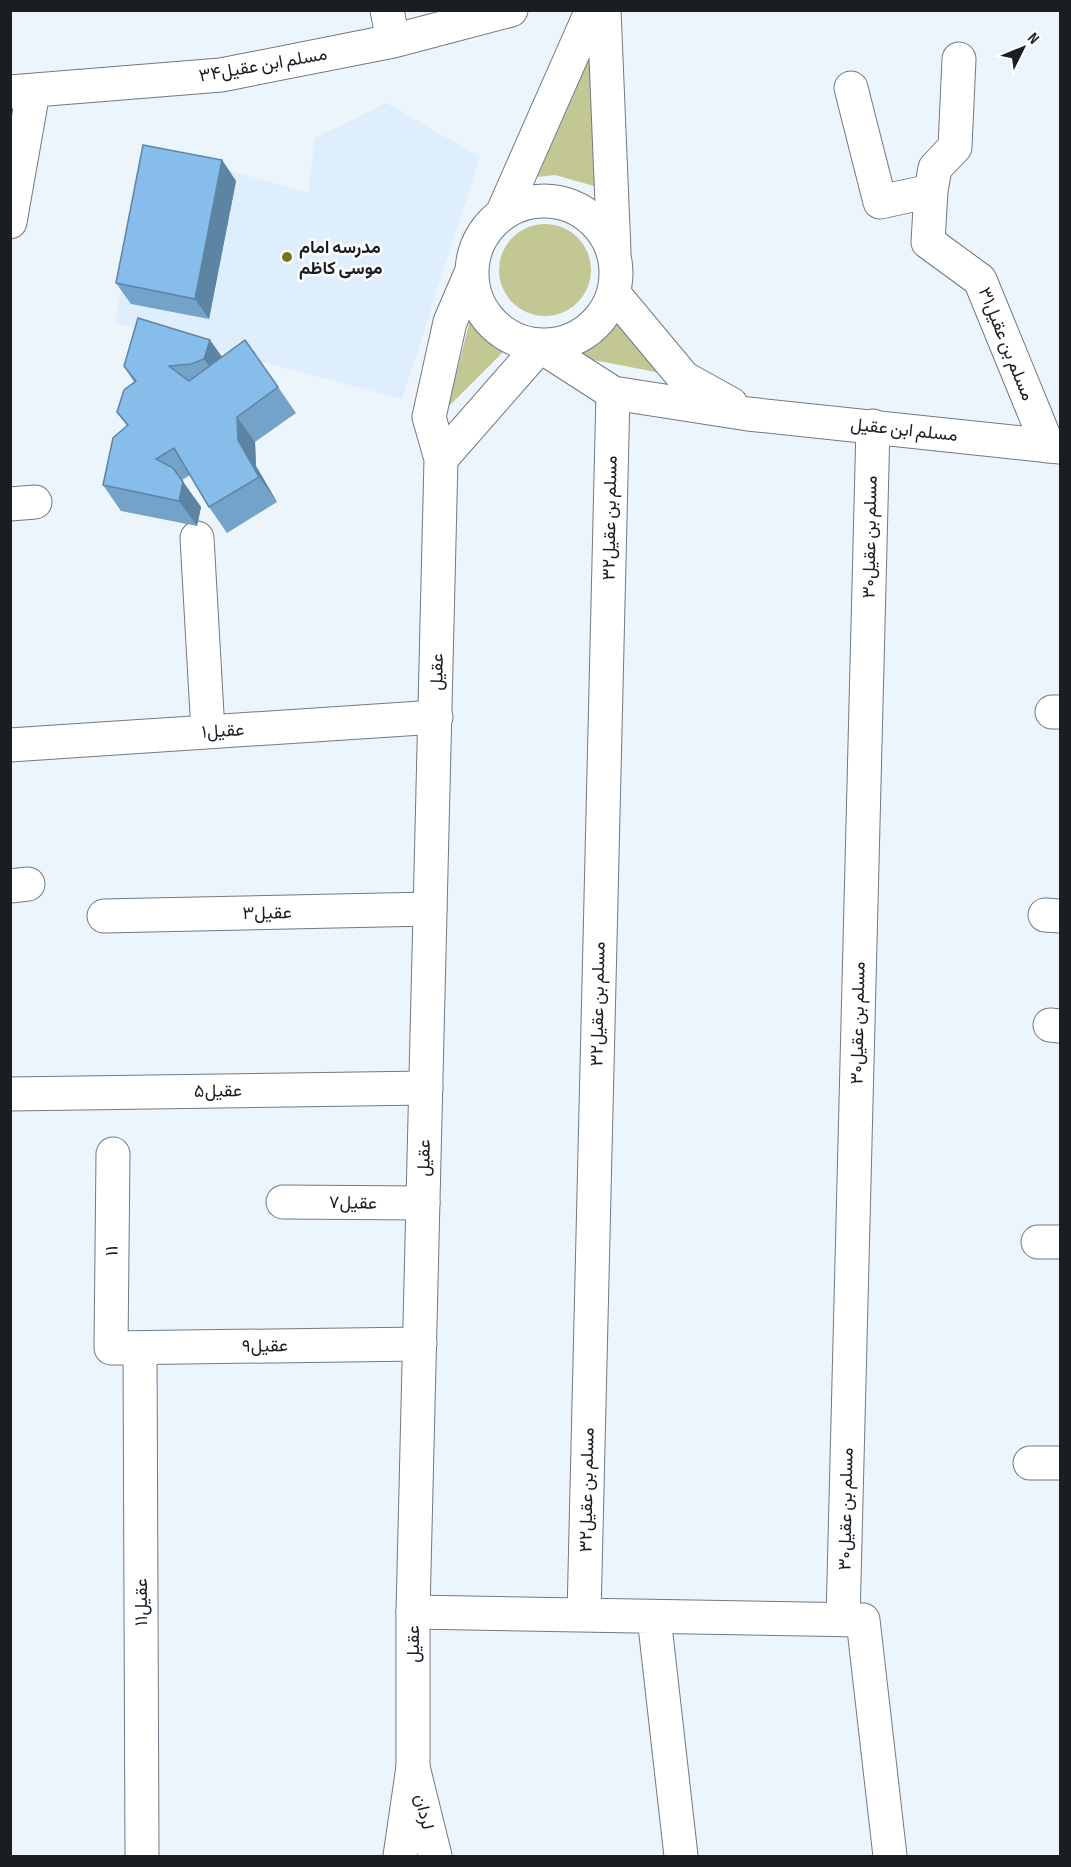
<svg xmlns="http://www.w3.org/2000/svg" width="1071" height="1867" viewBox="0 0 1071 1867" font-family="'Sofia Sans Condensed',Vazirmatn,sans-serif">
<rect width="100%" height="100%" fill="#ecf5fc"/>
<path fill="#deeefc" d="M386 103 480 157 402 399 115 323 148 149 308 192 315 138Z"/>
<path fill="#c2c794" d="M595 22 594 186 555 175 529 178Z
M499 270a46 46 0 1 1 92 0a46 46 0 1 1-92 0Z
M614 313 671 375 568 355 602 336Z
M471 316 482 334 507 348 448 407Z"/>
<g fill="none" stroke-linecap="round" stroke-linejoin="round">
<g stroke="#6e7a85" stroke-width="35">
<path id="street" d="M387 10 393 41
M959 59 955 147 935 168 931 191 928 242 980 280 1048 446
M851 88 880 202 931 191
M10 92 221 75 393 41 511 10
M10 222 33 92
M10 504 35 502
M197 538 208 732
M1052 712H1060
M10 745 436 717
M10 886 28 884
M1045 915 1060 916
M104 916 430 909
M1050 1025 1060 1026
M10 1094 426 1088
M113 1154 111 1348 420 1344
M283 1202 423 1203
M1038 1242H1060
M140 1348 142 1856
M1030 1463H1060
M413 1612 863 1620 890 1856
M584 1615 613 393
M654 1617 681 1856
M843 1620 873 426
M413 1767 435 1856"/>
</g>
<g stroke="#6e7a85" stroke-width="35">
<path id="secondary" d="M604 10 614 252
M472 273a72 72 0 1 1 144 0a72 72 0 1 1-144 0Z
M502 214 592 10
M614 294 684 378 731 404
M441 459 540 346 613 393 748 414 1060 447
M400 1856 413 1767V1612L441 459 429 417 450 322 471 273"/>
</g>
<use href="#street" stroke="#fff" stroke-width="33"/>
<use href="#secondary" stroke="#fff" stroke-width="33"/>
</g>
<path fill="#74a3ca" d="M222 160 236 181 209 319 131 304 116 283Z
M222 357 278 387 296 413 255 442 256 466 277 502 227 533 209 507 190 475 182 480 201 507 197 526 121 511 103 485 127 426 117 412 134 382 124 366Z"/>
<path fill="#5e84a4" d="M222 160 236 181 209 319 195 299Z
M210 340 228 365 222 385 204 359Z
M237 417 255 442 256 466 277 502 259 477 238 440Z
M183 482 201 507 197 526 179 501Z"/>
<path fill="#87bdeb" stroke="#5e84a4" stroke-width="1.5" d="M143 145 222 160 195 299 116 283Z
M138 318 210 340 204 359 191 364 169 366 189 381 245 340 278 387 237 417 238 440 259 477 209 507 174 448 156 459 173 468 183 482 179 501 103 485 113 438 128 425 117 412 124 390 136 381 124 366Z"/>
<circle fill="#727821" stroke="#fff" stroke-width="2" cx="287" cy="257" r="6"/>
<g text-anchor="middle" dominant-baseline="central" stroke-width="5" stroke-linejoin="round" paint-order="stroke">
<g font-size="18" fill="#191e22" stroke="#fff">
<text transform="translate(263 65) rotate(-10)">مسلم ابن عقیل۳۴</text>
<text transform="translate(1006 344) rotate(68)">مسلم بن عقیل۳۱</text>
<text transform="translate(904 430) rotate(6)">مسلم ابن عقیل</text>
<text transform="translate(610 518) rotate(-89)">مسلم بن عقیل۳۲</text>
<text transform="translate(870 537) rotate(-89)">مسلم بن عقیل۳۰</text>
<text transform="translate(437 672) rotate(-89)">عقیل</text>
<text transform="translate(223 731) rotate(-4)">عقیل۱</text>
<text transform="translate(267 913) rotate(-1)">عقیل۳</text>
<text transform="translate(598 1004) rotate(-89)">مسلم بن عقیل۳۲</text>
<text transform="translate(858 1023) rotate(-89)">مسلم بن عقیل۳۰</text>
<text transform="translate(218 1091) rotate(-1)">عقیل۵</text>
<text transform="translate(424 1158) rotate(-89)">عقیل</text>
<text transform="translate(353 1203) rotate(1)">عقیل۷</text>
<text transform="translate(112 1251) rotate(-89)">۱۱</text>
<text transform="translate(265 1346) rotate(-1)">عقیل۹</text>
<text transform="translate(587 1490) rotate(-89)">مسلم بن عقیل۳۲</text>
<text transform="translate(846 1509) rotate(-89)">مسلم بن عقیل۳۰</text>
<text transform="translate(141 1602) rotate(-90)">عقیل۱۱</text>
<text transform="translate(413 1644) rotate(-90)">عقیل</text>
<text transform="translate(424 1812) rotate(77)">لردان</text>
</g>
<g font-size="18" font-weight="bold" fill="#191e22" stroke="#fff" text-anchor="start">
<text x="299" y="247">مدرسه امام<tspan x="299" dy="21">موسی کاظم</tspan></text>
</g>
</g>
<rect width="1071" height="1867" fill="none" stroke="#191e22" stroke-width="24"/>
<g transform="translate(1023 48) rotate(47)" stroke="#ffffff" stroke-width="4.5" paint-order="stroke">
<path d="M0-4.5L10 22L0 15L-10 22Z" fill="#191e22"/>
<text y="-9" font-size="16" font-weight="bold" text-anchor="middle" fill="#191e22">N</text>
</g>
</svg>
